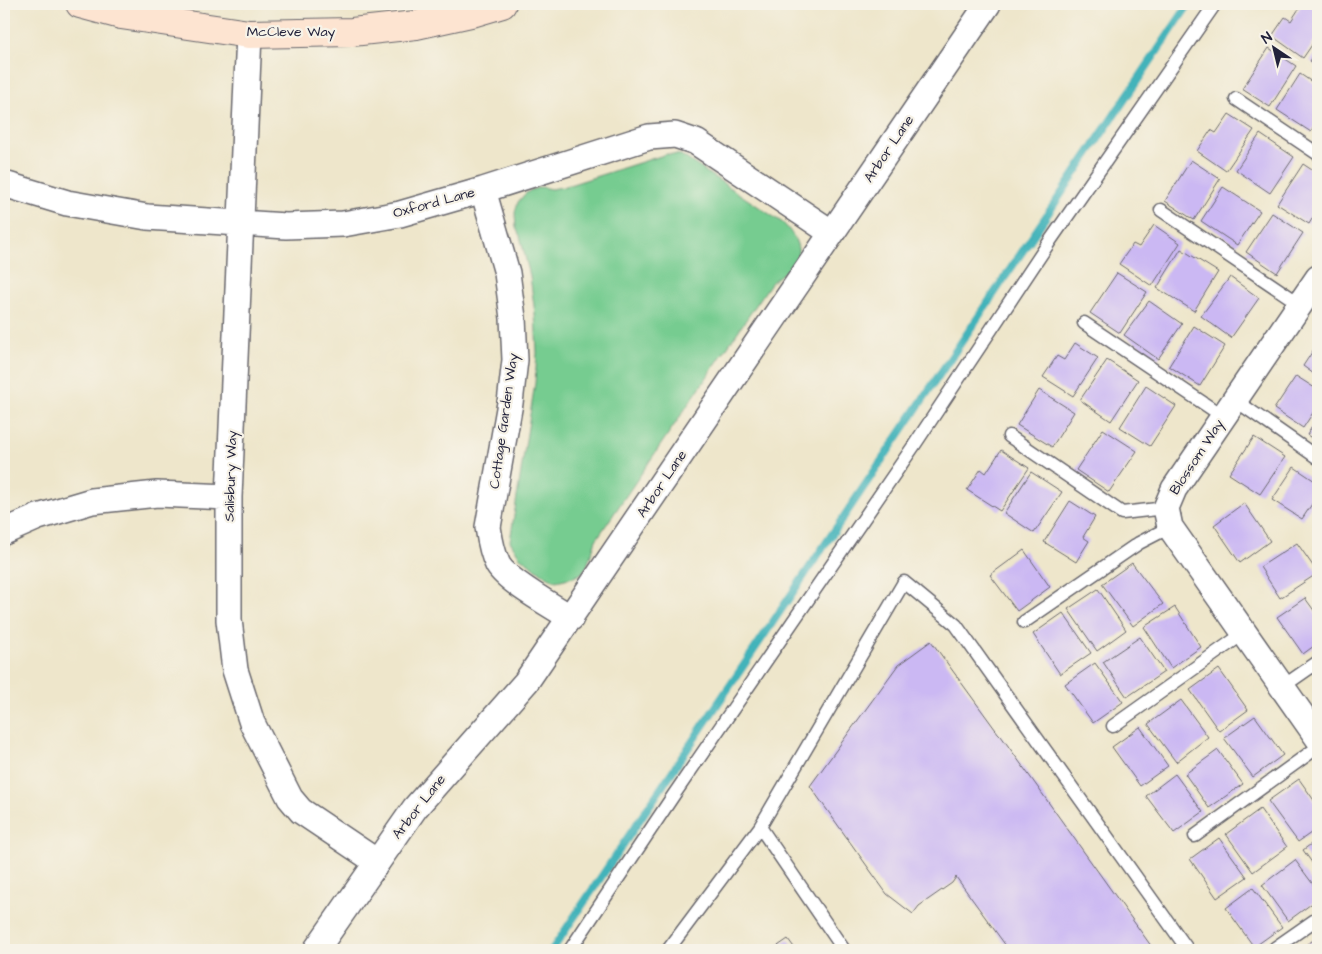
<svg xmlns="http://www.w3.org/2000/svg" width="1322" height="954" viewBox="0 0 1322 954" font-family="'Architects Daughter',sans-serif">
<rect width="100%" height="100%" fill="#f7f3e8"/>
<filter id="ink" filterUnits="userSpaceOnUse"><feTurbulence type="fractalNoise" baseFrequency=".02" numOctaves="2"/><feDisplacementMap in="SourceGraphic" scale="10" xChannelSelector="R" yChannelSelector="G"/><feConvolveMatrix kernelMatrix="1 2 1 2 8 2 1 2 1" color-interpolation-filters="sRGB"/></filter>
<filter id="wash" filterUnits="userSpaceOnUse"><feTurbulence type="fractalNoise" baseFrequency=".0096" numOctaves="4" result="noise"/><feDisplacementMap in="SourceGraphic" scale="20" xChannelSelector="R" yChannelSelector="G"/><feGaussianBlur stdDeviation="1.12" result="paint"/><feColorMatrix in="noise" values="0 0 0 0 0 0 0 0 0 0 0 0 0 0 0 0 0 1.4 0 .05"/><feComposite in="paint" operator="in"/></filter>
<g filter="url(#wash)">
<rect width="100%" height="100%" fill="#eee6cb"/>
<path fill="#76cc90" stroke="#4c7766" d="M667 154 681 155 783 223C792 232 804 249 795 262 789 270 778 276 771 283L596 540 587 566 582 573 574 577 556 581 543 574 519 556 510 541 535 383 537 353 535 314 530 276 520 236 516 228 515 212 518 202 525 194 531 190 541 187 551 189 563 187Z"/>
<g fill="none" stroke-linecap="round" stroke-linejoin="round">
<path stroke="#43b3ba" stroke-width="8" d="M552 950 1189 4"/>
</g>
<g id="blocks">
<path fill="#cbb8f3" d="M1302 4H1311L1318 9V36L1303 58 1272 36 1285 17 1291 21Z
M1269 48 1296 66 1270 107 1242 89Z
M1318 49V66L1310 61Z
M1300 74 1318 86V121L1311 132 1277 110Z
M1229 114 1254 130 1226 171 1197 151 1211 130 1216 133Z
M1260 134 1294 157 1270 193 1236 170Z
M1191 160 1220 179 1194 220 1165 201Z
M1303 164 1318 174V209L1309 224 1277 204Z
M1223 187 1260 211 1237 245 1201 221Z
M1272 213 1303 233 1277 273 1246 252Z
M1154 225 1180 243 1152 286 1119 264 1133 244 1139 247Z
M1181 249 1218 272 1194 311 1157 288Z
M1117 273 1147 292 1120 333 1090 313Z
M1230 277 1259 298 1231 338 1201 316Z
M1149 301 1182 324 1158 359 1124 335Z
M1194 326 1225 346 1200 386 1169 366Z
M1075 343 1098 358 1073 396 1043 377 1057 356 1064 360Z
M1318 343V377L1303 366Z
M1107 360 1138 380 1111 421 1080 400Z
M1296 376 1318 390V405L1303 428 1274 409Z
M1146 386 1176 406 1150 446 1120 427Z
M1039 390 1074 412 1052 447 1017 425Z
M1318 417V442L1307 435Z
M1103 429 1137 451 1109 492 1076 470Z
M1254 437 1285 457 1260 494 1229 474Z
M1001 450 1029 468 1000 511 967 490 981 469 986 473Z
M1294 467 1318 483V495L1302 519 1272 500Z
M1031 472 1062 492 1034 533 1004 513Z
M1070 501 1095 517 1083 537 1089 541 1076 562 1044 542Z
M1244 503 1270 541 1240 563 1214 525Z
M1297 543 1318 573 1280 598 1260 567Z
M1024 550 1050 587 1017 611 990 575Z
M1132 563 1163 604 1133 626 1102 584Z
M1098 589 1126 630 1097 651 1068 609Z
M1305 598 1318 616V643L1303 654 1277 617Z
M1175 607 1201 647 1171 668 1144 627Z
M1063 613 1091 653 1060 674 1033 634Z
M1140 637 1164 672 1127 697 1103 662Z
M931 641 998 733 1001 736 1154 950H1009L956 877 952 883 919 906 913 914 887 894 810 786 898 665Z
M1095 663 1123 702 1093 723 1065 684Z
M1219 669 1248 710 1219 731 1190 690Z
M1181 700 1208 737 1176 762 1148 724Z
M1255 716 1283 755 1253 777 1224 738Z
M1140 727 1168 766 1140 786 1112 747Z
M1218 750 1243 784 1209 808 1185 774Z
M1175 774 1203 812 1174 833 1146 796Z
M1299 779 1318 806V828L1298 842 1268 801Z
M1260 809 1287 847 1253 872 1226 834Z
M1219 838 1247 877 1217 898 1190 859Z
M1318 839V871L1303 850Z
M1295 860 1318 891V899L1288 921 1262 885Z
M1253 888 1282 927 1254 947 1226 908Z
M1318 937V950H1305L1303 947Z
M788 939 796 950H772Z"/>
</g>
</g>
<g filter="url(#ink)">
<use href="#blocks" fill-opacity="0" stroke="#69676d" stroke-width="1"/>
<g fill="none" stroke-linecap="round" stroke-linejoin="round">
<g stroke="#69676d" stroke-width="15">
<path id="lane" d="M1236 99 1318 154
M1161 210 1300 304
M1084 323 1224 417
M1235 400 1318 458
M1009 436 1122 513 1166 508
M1024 622 1139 543 1170 527
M1282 687 1318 662
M1113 726 1244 633
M760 827 904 582 956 625 1188 950
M1195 836 1318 747
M1275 948 1318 918
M570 950 673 796 915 444 1050 241 1215 4
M668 950 760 827 844 950"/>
</g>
<g stroke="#69676d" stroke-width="28">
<path id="street" d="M249 34 229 497V620L235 670 252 723 290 798 301 811 377 862
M4 184 67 203 147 217 286 226 343 224 400 214 483 190 649 137 675 135 696 142 832 233
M483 190 507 273 513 318 515 360 510 403 488 527C490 541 492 553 498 565 508 582 553 606 571 618
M1318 278 1174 489 1166 508 1170 527 1318 738
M4 532 38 517 92 501 157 494 229 497
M316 950 415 808 526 682 988 4"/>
</g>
<g stroke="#69676d" stroke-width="30">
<path id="secondary" d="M80 4 121 15 249 34 352 32 416 25 475 12 502 4"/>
</g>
<use href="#lane" stroke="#fff" stroke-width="12"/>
<use href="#street" stroke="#fff" stroke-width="25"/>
<use href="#secondary" stroke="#fde4d1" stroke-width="28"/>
</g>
</g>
<g text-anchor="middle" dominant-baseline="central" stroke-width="4.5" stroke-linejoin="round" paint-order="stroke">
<g font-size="14" fill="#22223b" stroke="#f7f3e8">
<text x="291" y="32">McCleve Way</text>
<text transform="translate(889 149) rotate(-56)">Arbor Lane</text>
<text transform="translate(434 203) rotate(-15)">Oxford Lane</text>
<text transform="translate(504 421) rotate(-82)">Cottage Garden Way</text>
<text transform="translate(1197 457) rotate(-57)">Blossom Way</text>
<text transform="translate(231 476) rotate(-88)">Salisbury Way</text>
<text transform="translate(662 484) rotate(-56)">Arbor Lane</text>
<text transform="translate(419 807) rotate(-52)">Arbor Lane</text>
</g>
</g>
<rect width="1322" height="954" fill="none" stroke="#f7f3e8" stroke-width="20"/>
<g transform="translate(1274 48) rotate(325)" stroke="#f7f3e8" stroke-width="4" paint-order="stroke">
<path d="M0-4L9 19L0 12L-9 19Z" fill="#22223b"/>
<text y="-8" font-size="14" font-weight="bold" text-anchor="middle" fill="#22223b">N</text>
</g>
</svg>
